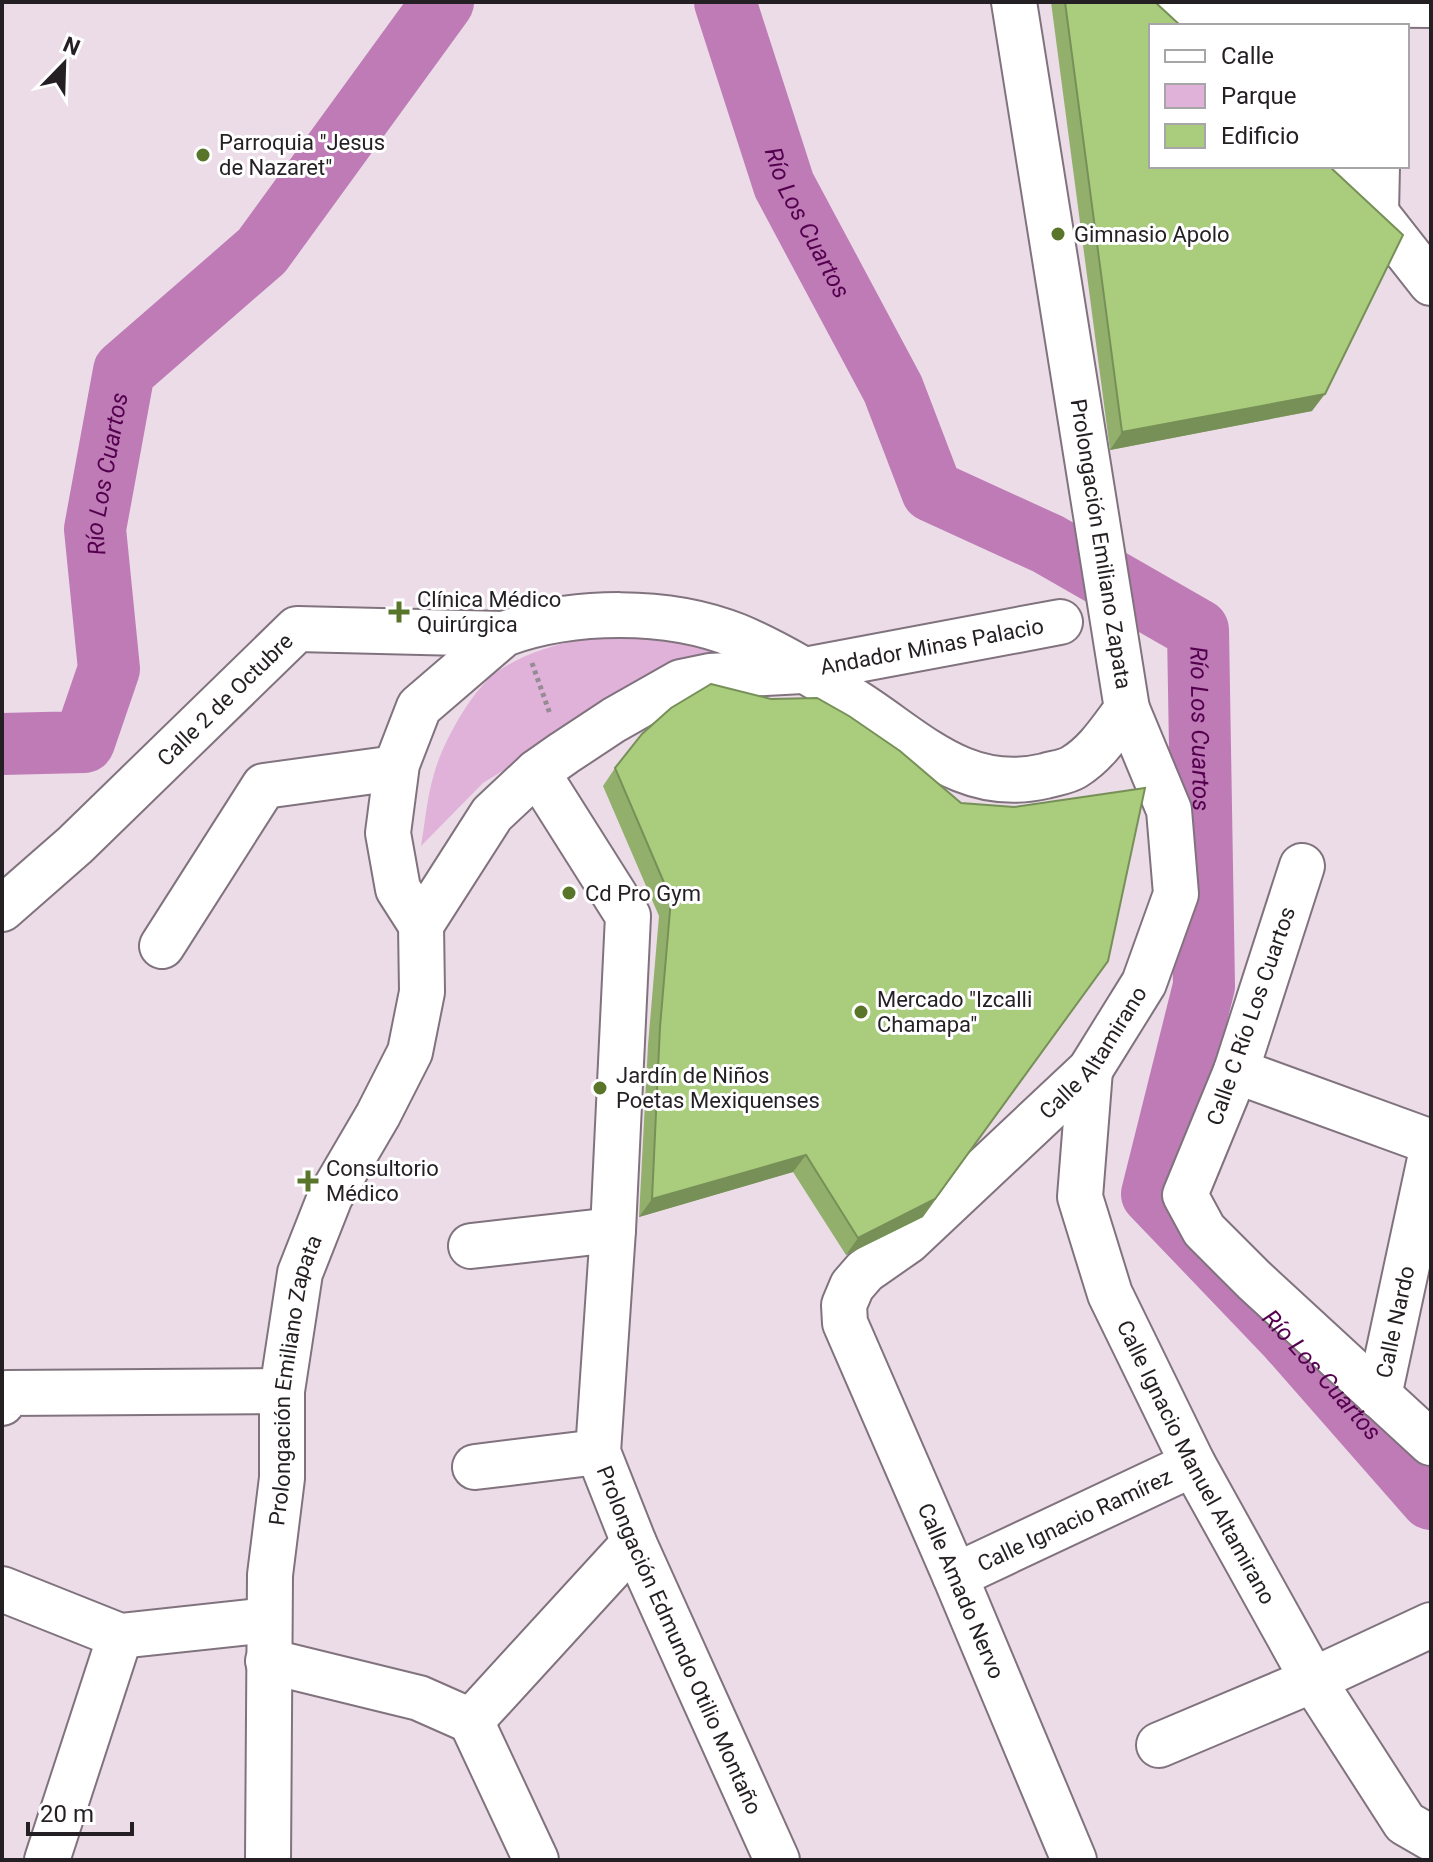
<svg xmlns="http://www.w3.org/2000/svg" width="1433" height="1862" viewBox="0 0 1433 1862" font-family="Roboto,sans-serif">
<rect width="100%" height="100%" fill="#ebdce8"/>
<path fill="#e0b2d9" d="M663 631 740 659 523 758 483 783 421 846C425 823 427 797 434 774 442 744 472 689 498 671 545 640 608 633 663 631Z"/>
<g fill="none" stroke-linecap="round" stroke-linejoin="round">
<g stroke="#be7bb6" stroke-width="62">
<path id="s1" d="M725 2 784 185 893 389 932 491 1048 544 1198 630 1204 986 1152 1194 1287 1335 1431 1499"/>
<path id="s2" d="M2 744 84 742 109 669 95 529 124 371 262 251 443 2"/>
</g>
<g stroke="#80737e" stroke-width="48">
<g id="minor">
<path d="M1161 3 1431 5"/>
<path d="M1376 213 1377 166"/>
<path id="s3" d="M804 670 1060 622"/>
<path id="s4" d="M537 772 628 916 613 1230 598 1452 634 1543 777 1860"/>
<path d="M1302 866 1236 1071 1185 1195 1204 1230 1254 1280 1431 1443"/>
<path id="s5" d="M2 909 75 845 297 629 504 634"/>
<path d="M162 946 264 786 396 768"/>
<path id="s6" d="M1090 1070 1080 1197 1110 1294 1193 1464 1313 1680 1405 1823 1431 1838"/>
<path d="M1236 1071 1431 1142"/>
<path d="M471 1246 613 1230"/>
<path id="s7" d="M1379 1396 1431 1154"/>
<path d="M2 1403 7 1393 282 1391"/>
<path d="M475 1467 598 1452"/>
<path id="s8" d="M955 1576 1193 1464"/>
<path d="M2 1589 120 1636 269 1620"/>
<path d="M268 1661 419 1698 471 1721"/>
<path d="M471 1721 634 1543"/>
<path d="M471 1721 536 1860"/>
<path d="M1159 1745 1313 1680 1431 1625"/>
<path d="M47 1860 120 1636"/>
<path id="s9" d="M1074 1860 955 1576 845 1323 844 1305 852 1286 865 1271 908 1241 1090 1070 1144 983 1176 894 1169 810 1127 709"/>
</g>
</g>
<g stroke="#80737e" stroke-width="48">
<g id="major">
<path d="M1159 2 1184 26"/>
<path d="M1328 166 1376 213 1431 283"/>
<path d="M421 925 492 814 537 772 564 753 614 720 681 682 710 676 802 671"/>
<path id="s10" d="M268 1860 270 1575 282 1478V1391L300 1273 330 1197 378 1115 410 1052 422 992 421 925 398 889 388 833 397 764 419 707 504 634C573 609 668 608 737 636 778 653 817 677 854 701 916 740 964 795 1045 776 1055 773 1066 772 1074 767 1097 753 1111 730 1127 709L1014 2"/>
</g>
</g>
<path stroke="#958b93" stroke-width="5" stroke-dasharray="4 4" stroke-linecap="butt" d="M532 663 550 714"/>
<use href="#minor" stroke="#fff" stroke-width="44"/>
<use href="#major" stroke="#fff" stroke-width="44"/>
</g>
<path fill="#92b06c" d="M1051 2H1155L1312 411 1110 450Z
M615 768 923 1217 846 1255 793 1172 639 1217 648 1045 659 916 603 786Z"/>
<path fill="#779058" d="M1325 394 1312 411 1110 450 1122 432Z
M1108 961 923 1217 846 1255 858 1238Z
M806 1155 793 1172 639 1217 652 1199Z"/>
<path fill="#aacd7d" stroke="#779058" stroke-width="2" d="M1065 2H1155L1181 26H1151V166H1329L1403 235 1325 394 1122 432Z
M711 684 771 699 817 698 849 716 900 751 961 803 1014 807 1145 788 1108 961 935 1199 858 1238 806 1155 652 1199 660 1027 671 899 615 768 642 734 671 708Z"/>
<g fill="#58752a" stroke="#fff" stroke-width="3">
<circle cx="203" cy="155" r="8"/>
<circle cx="1058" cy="234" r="8"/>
<path d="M395 600h8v8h8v8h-8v8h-8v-8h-8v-8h8z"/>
<circle cx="569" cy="893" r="8"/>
<circle cx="861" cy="1012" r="8"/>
<circle cx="600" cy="1088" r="8"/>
<path d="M304 1169h8v8h8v8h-8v8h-8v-8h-8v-8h8z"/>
</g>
<g text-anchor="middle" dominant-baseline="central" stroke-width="6" stroke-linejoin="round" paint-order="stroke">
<g font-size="22" fill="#241f23" stroke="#fff" text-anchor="start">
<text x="219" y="142">Parroquia "Jesus<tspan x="219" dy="25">de Nazaret"</tspan></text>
<text x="1074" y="234">Gimnasio Apolo</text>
<text x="417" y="599">Clínica Médico<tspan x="417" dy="25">Quirúrgica</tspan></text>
<text x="585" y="893">Cd Pro Gym</text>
<text x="877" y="999">Mercado "Izcalli<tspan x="877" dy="25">Chamapa"</tspan></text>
<text x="616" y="1075">Jardín de Niños<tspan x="616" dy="25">Poetas Mexiquenses</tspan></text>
<text x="326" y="1168">Consultorio<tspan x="326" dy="25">Médico</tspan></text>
</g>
<g font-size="22" fill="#241f23" stroke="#fff">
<text transform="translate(1101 544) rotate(81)">Prolongación Emiliano Zapata</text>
<text stroke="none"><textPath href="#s3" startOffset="130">Andador Minas Palacio</textPath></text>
<text stroke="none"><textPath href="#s5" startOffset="306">Calle 2 de Octubre</textPath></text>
<text transform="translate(1251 1016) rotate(-71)">Calle C Río Los Cuartos</text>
<text stroke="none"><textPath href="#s9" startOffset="960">Calle Altamirano</textPath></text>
<text stroke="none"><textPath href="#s7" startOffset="76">Calle Nardo</textPath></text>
<text stroke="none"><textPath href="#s10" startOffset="482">Prolongación Emiliano Zapata</textPath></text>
<text stroke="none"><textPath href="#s6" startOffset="418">Calle Ignacio Manuel Altamirano</textPath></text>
<text stroke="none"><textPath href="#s8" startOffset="132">Calle Ignacio Ramírez</textPath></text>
<text transform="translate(961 1591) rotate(67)">Calle Amado Nervo</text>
<text stroke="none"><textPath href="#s4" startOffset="912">Prolongación Edmundo Otilio Montaño</textPath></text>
</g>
<g font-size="24" font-style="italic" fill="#54004f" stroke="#fff">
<text stroke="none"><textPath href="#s1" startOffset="236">Río Los Cuartos</textPath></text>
<text stroke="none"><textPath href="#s2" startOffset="356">Río Los Cuartos</textPath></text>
<text stroke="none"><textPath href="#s1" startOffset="932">Río Los Cuartos</textPath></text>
<text stroke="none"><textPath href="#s1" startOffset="1652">Río Los Cuartos</textPath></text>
</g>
</g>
<rect width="1433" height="1862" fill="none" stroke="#241f23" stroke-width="8"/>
<rect x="1149" y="24" width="260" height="144" fill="#ffffff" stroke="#a7a5a7" stroke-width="2"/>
<rect x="1165" y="50" width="40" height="12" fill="#ffffff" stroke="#a7a5a7" stroke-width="2"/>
<text x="1221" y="64" font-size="24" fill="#241f23">Calle</text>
<rect x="1165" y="84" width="40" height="24" fill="#e0b2d9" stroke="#a7a5a7" stroke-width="2"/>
<text x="1221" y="104" font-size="24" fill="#241f23">Parque</text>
<rect x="1165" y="124" width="40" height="24" fill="#aacd7d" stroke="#a7a5a7" stroke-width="2"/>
<text x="1221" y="144" font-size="24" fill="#241f23">Edificio</text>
<g transform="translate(64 64) rotate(23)" stroke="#ffffff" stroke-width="6" paint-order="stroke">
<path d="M0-6L14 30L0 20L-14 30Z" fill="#241f23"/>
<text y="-12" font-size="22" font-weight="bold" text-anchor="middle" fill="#241f23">N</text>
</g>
<path d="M28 1822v12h104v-12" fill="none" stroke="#241f23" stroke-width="4"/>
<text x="40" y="1822" font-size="24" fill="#241f23" stroke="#ffffff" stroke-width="6" paint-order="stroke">20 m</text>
</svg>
